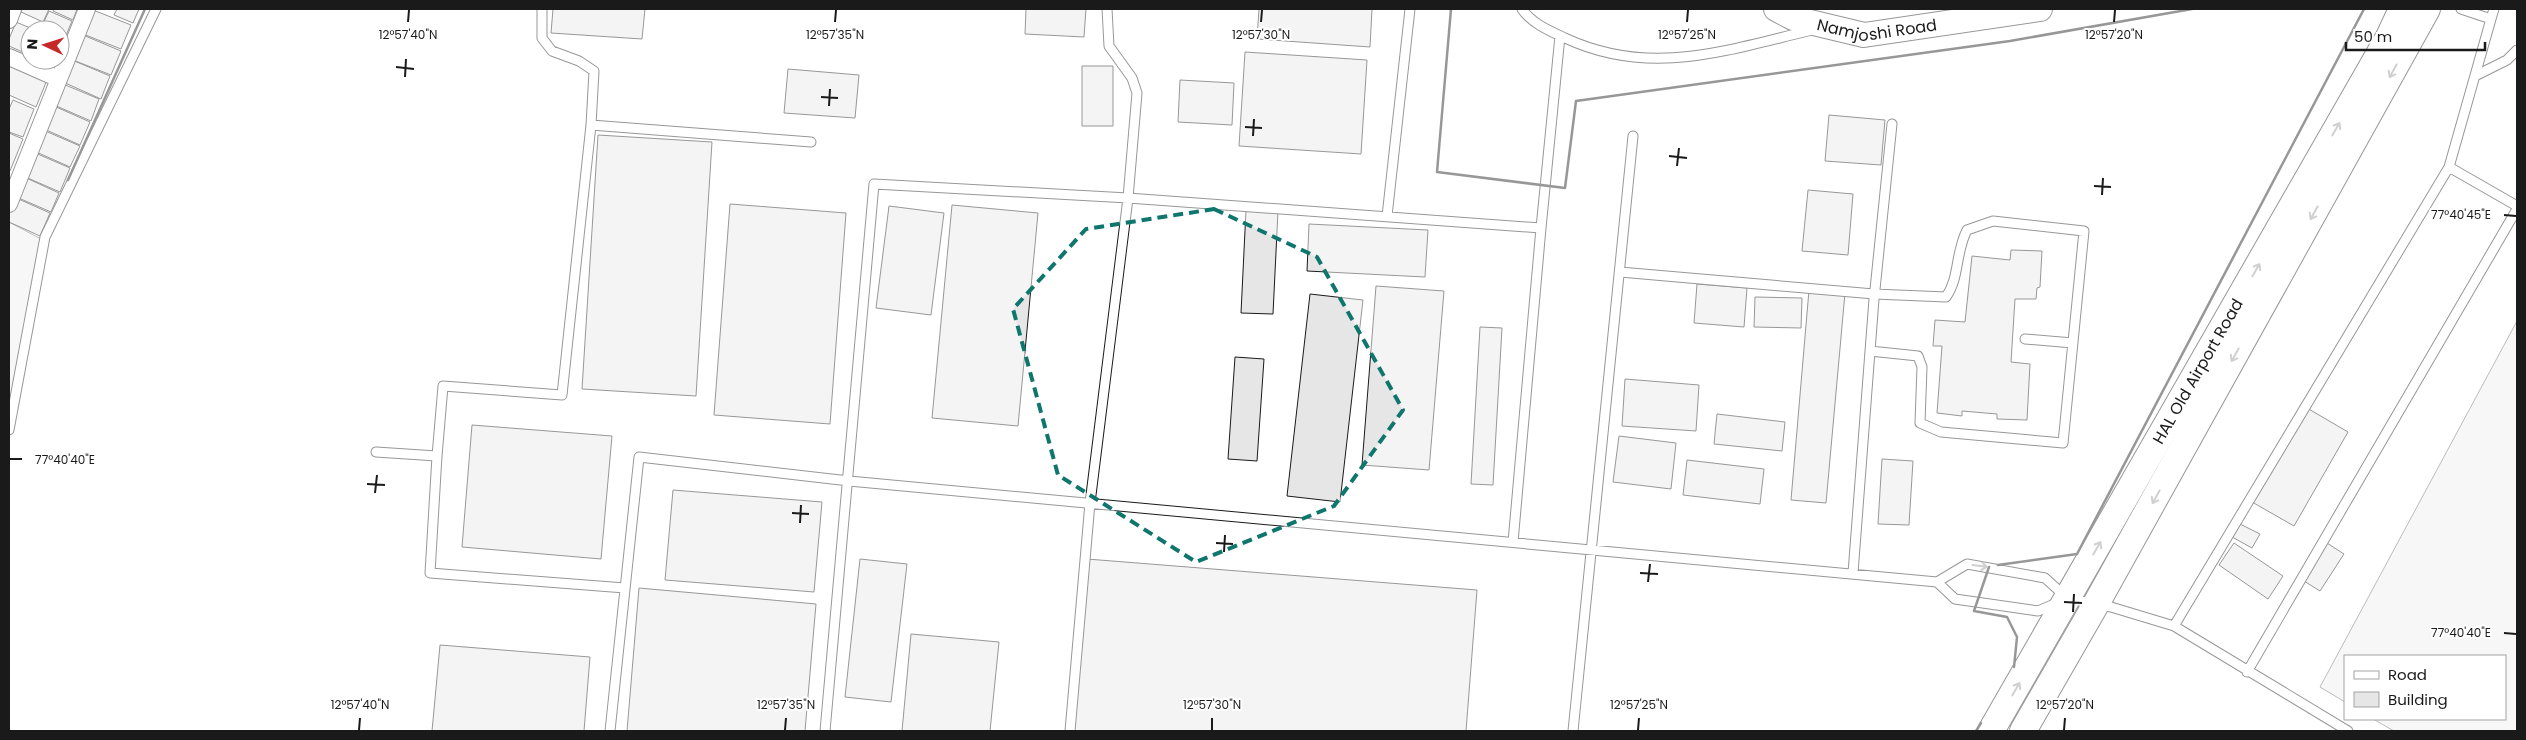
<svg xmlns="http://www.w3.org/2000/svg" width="2526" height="740" viewBox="0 0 2526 740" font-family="Poppins,sans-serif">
<rect width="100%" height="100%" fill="#fff"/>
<path fill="#ededed" stroke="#6a6a6a" d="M9 222 41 239 9 416Z
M2517 321V731H2394L2373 719H2505V656H2345V702L2320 687Z"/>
<path fill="#e6e6e6" stroke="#1a1a1a" d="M22 9H49L43 22 21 12Z
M54 9H77L73 20 53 11Z
M117 9H139L133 23 114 15Z
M553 9H645L642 39 551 33Z
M1026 9H1086L1084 37 1025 34Z
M1259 9H1372L1370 47 1257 39Z
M93 10 131 25 121 49 83 34Z
M49 11 72 21 60 50V30H40Z
M16 22 35 30H30V48L27 54 9 46V39Z
M83 35 121 51 111 75 73 60Z
M1245 52 1367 60 1361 154 1239 146Z
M72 60 110 76 101 99 63 82Z
M9 63 47 80 36 107 9 95Z
M1082 66H1113V126H1082Z
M788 69 859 75 855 118 784 113Z
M1180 80 1234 83 1232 125 1178 122Z
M63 84 99 99 91 121 54 105Z
M13 100 34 109 23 137 9 132V109Z
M54 106 90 122 80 145 44 129Z
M1829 115 1885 120 1881 165 1825 161Z
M43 130 80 146 70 167 34 151Z
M9 133 23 139 10 171H9Z
M598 135 712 142 696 396 582 389Z
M33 152 70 168 60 192 23 176Z
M22 176 59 193 51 212 14 196Z
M1808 190 1853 194 1848 255 1802 251Z
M14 197 50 213 40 236 9 222V208Z
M730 204 846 213 830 424 714 415Z
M952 205 1038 213 1018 426 932 418Z
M889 206 944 213 931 315 876 308Z
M1246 210 1278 211 1273 314 1241 313Z
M1309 224 1428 230 1425 277 1307 271Z
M2011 250 2042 251 2040 287 2037 288 2036 299H2015L2011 362 2030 364 2027 420 1997 419V414L1962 411V416L1937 413 1942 346H1933L1935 320 1965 322 1972 256 2010 260Z
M1697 284 1747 288 1744 327 1694 323Z
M1376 286 1444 291 1429 470 1362 465Z
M1809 290 1845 293 1826 503 1791 500Z
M1310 294 1363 300 1340 502 1287 496Z
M1755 297 1802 298 1801 328 1754 327Z
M1480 327 1502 328 1493 485 1471 484Z
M1235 357 1264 359 1257 461 1228 459Z
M1625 379 1699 385 1696 431 1622 426Z
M2307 408 2348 432 2294 526 2252 502Z
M1717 414 1785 422 1782 451 1714 444Z
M472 425 612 436 601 559 462 547Z
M1619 436 1676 443 1671 489 1613 482Z
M1882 459 1913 461 1909 525 1878 524Z
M1687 460 1764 469 1760 504 1683 495Z
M673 490 822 502 814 592 665 580Z
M2240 524 2260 534 2252 548 2232 537Z
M2234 543 2283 576 2268 599 2219 565Z
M2327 543 2344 554 2320 591 2304 581Z
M860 559 907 564 891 702 845 697Z
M1087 559 1477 590 1466 731H1074Z
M639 588 816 604 805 731H627Z
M911 634 999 642 990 731H902Z
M440 645 590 657 584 731H432Z"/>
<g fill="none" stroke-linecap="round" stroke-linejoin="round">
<g stroke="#1a1a1a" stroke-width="11">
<path id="lane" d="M1522 9C1531 23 1550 31 1565 38 1651 78 1727 50 1812 30
M2461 9 2491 19 2449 167 2517 206
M2491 19 2494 9
M2475 76 2507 60 2517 50
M591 125 811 142
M1387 216 1410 9
M1541 228 1560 36
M1620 272 1874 294 1946 297C1960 277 1955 253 1967 230L1993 221 2084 231 2063 443 1941 432 1920 423 1922 367 1918 356 1870 351
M2025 339 2073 343
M9 430 45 237 156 9
M376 452 437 456 430 573 625 588
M437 456 443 386 562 395 591 125 594 71 579 61 552 51 542 38V9
M1853 573 1874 299 1892 124
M1937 582 1955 599 2038 611 2057 603
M2069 599 2111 607 2174 626 2348 731
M2174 626 2449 167
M2247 672 2517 209
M610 731 639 457 849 481 1937 582 1967 564 2045 578 2066 597
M825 731 874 184 1128 198 1541 228 1513 542
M1070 731 1090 503 1128 198 1137 93 1132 78 1109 46 1107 9
M1573 731 1633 136"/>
</g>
<g stroke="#1a1a1a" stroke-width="18">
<path id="street" d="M9 20 13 9
M9 57 59 79
M9 204 87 9"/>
</g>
<g stroke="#1a1a1a" stroke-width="26">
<g id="secondary">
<path id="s1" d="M1776 9 1793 18 1864 35 2040 9"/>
</g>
</g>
<g stroke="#1a1a1a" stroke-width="28">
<g id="primary">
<path id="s2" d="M1991 731 2389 37 2402 9"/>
<path d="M2023 731 2096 604 2427 9"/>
</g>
</g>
<use href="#lane" stroke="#fff" stroke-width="9"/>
<use href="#street" stroke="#fff" stroke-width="16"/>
<use href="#secondary" stroke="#fff" stroke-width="24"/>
<use href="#primary" stroke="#fff" stroke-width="26"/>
<path stroke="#1a1a1a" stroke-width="2.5" d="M1451 9 1437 172 1565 188 1576 101 2010 41 2192 9
M68 180 145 9
M1998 565 2077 554 2364 9
M1989 567 1974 611 2007 617 2017 637 2014 667
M1976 731 1981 723"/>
</g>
<defs><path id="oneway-shaft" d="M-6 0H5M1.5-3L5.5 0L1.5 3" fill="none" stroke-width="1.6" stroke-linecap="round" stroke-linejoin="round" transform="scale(1.25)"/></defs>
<g stroke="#989898">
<use href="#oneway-shaft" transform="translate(2393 71) rotate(119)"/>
<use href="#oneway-shaft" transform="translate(2336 129) rotate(-60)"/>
<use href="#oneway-shaft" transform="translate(2314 213) rotate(119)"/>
<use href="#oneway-shaft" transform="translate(2256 270) rotate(-60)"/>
<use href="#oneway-shaft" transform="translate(2235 355) rotate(119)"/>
<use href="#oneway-shaft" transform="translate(2156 497) rotate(119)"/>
<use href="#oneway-shaft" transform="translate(2097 548) rotate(-60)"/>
<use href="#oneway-shaft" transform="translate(1980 566) rotate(7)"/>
<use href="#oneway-shaft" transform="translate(2016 689) rotate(-60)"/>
</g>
<path d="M0 0H2526V740H0ZM1214 209 1317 257 1403 410 1334 506 1196 562 1058 475 1013 309 1086 229Z" fill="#fff" fill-opacity=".55" fill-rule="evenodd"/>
<path fill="none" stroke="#0f766e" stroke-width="4" stroke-dasharray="10 6" stroke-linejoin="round" d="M1214 209 1317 257 1403 410 1334 506 1196 562 1058 475 1013 309 1086 229Z"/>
<path fill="none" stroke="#1a1a1a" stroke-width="2" d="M408 22 409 10M835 22 836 10M1261 22 1262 10M1687 22 1688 10M2114 22 2115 10M396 67 414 69M405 77 406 59M821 97 838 98M829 106 830 89M1245 127 1262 128M1253 136 1254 119M1669 156 1687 158M1677 166 1679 148M2094 186 2111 187M2102 195 2103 178M2504 215 2516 216M10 459H22M367 484 385 485M375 493 377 475M792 513 809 514M800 523 801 505M1216 543 1233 544M1224 552 1225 535M1640 573 1658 574M1648 582 1650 564M2064 602 2082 603M2073 612 2074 594M2504 633 2516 634M359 730 360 718M785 730 786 718M1212 730V718M1638 730 1639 718M2064 730 2065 718"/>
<g text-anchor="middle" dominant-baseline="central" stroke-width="4" stroke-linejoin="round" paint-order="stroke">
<g font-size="16" fill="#1a1a1a" stroke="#fff">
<text stroke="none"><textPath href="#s1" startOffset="105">Namjoshi Road</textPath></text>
<text stroke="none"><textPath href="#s2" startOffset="415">HAL Old Airport Road</textPath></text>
</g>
</g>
<g font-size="12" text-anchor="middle" fill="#1a1a1a" stroke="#fff" stroke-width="4" stroke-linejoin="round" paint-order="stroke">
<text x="408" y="39">12°57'40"N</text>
<text x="835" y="39">12°57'35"N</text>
<text x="1261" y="39">12°57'30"N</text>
<text x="1687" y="39">12°57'25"N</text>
<text x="2114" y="39">12°57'20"N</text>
<text x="2461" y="219">77°40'45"E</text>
<text x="65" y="464">77°40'40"E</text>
<text x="2461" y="637">77°40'40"E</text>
<text x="360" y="709">12°57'40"N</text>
<text x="786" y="709">12°57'35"N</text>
<text x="1212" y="709">12°57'30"N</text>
<text x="1639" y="709">12°57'25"N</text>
<text x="2065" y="709">12°57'20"N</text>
</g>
<rect width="2526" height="740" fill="none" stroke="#1a1a1a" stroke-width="20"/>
<rect x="2344" y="655" width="162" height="65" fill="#ffffff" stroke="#a3a3a3"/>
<rect x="2354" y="671" width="25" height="8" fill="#ffffff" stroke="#a3a3a3"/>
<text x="2388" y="680" font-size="15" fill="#1a1a1a">Road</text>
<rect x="2354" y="692" width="25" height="15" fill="#e6e6e6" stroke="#a3a3a3"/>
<text x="2388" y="705" font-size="15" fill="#1a1a1a">Building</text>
<g transform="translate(45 45) rotate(274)"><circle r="24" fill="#ffffff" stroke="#a3a3a3"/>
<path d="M0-4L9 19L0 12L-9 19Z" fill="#c62828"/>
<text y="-8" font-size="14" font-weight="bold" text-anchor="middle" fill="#1a1a1a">N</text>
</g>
<path d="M2346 42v8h139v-8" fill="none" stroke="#1a1a1a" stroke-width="2.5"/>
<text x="2354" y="42" font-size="15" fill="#1a1a1a" stroke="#ffffff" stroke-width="4" paint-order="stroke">50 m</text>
</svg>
